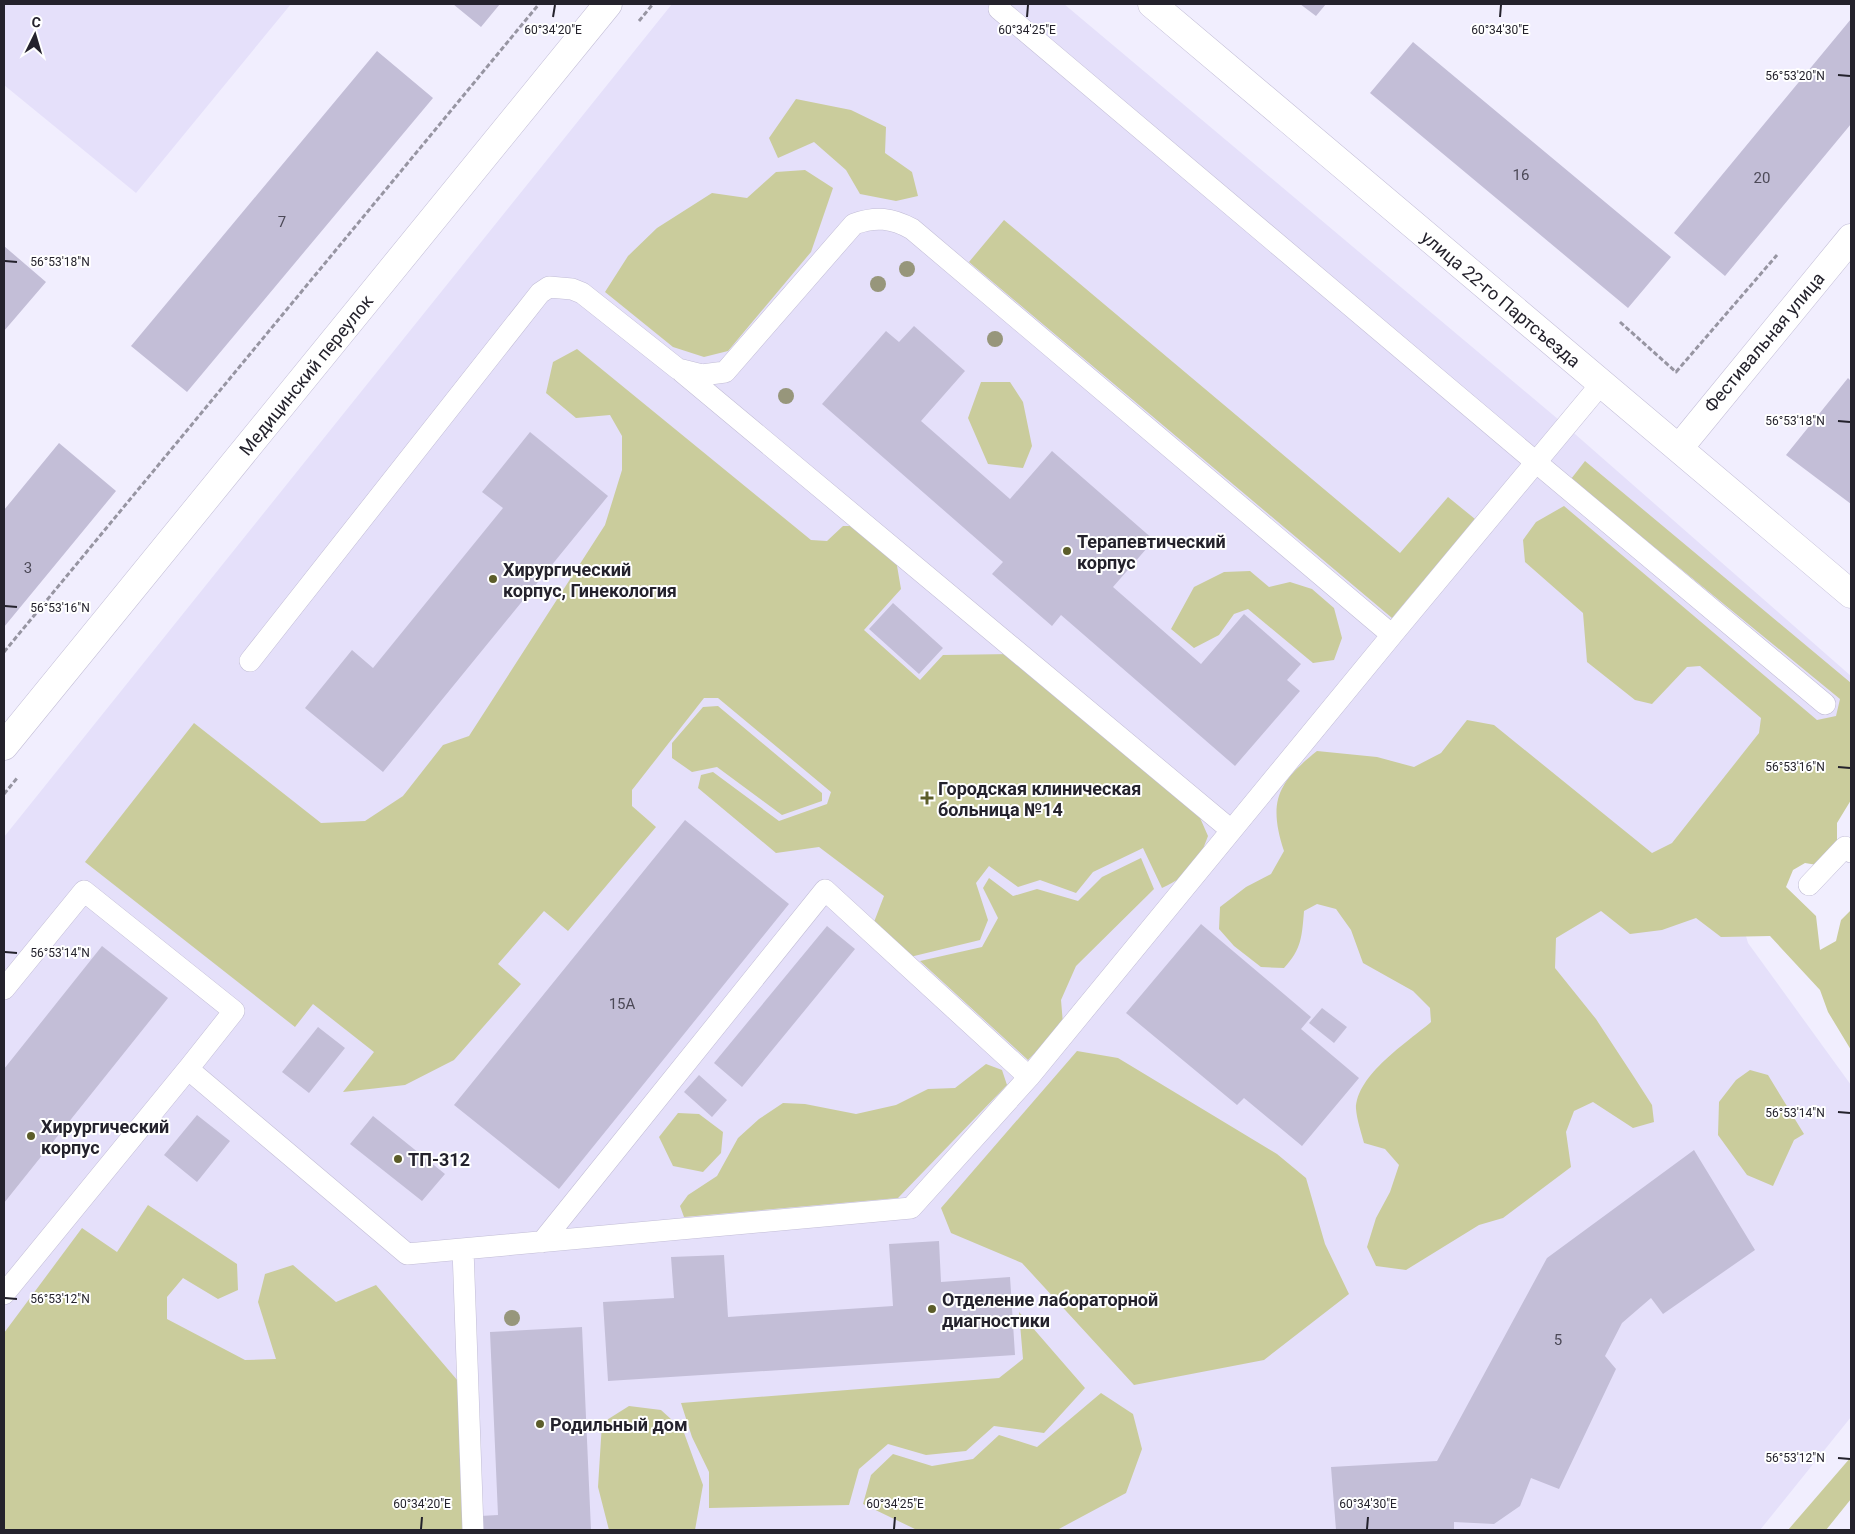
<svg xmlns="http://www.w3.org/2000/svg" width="1855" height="1534" viewBox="0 0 1855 1534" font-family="Roboto,sans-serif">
<rect width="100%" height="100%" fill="#f1eefe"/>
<path fill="#e5e0fa" d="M4 4H291L136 193 4 85Z
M672 4H1064L1559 420 1851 676V759L1736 901 1748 943 1851 1085V1417L1760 1530H4V837Z"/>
<path fill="#cacc9c" d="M796 99 851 110 886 127 885 153 912 172 918 196 896 201 860 194 846 170 814 142 778 158 769 138Z
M805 170 833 188 811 252 728 351 704 357 673 347 605 292 628 256 657 228 712 193 747 198 776 172Z
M1004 220 1400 553 1448 497 1475 519 1392 618 969 262Z
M577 349 811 540 827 541 843 526H857L896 560 901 589 864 630 920 680 943 655 1013 654 1197 811 1208 836C1197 866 1191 874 1162 888L1143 848 1093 872 1076 893 1040 880 1018 887 989 866 976 883 988 920 980 940 910 957 874 922 884 896 819 847 776 853 698 788 701 775 713 772 779 821 827 804 831 792 718 698H704L632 790V806L656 827 568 931 544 911 498 964 521 984 454 1060 405 1085 343 1092 374 1052 313 1004 295 1027 85 862 194 723 321 823 365 821 403 796 443 745 469 736 605 525 622 470V436L610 415 576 418 546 393 553 362Z
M981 382H1010L1023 402 1032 446 1023 468 988 464 968 418Z
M1585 461 1851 683V800L1837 823V842L1817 865 1805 863 1793 870 1786 887 1816 916 1820 950 1836 941 1841 920 1851 910V1050L1828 1012 1820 990 1770 936 1721 937 1696 918 1662 930 1630 934 1601 911 1556 938 1555 968 1596 1019 1634 1077 1652 1105 1654 1122 1633 1128 1593 1102 1574 1111 1566 1132 1571 1167 1503 1218 1479 1225 1406 1270 1376 1266 1367 1247 1376 1218 1390 1192 1399 1165 1385 1149 1364 1143C1361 1132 1357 1120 1356 1109 1356 1075 1408 1042 1431 1022L1430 1008 1413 991 1363 963 1351 930 1336 909 1317 904 1304 911C1302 935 1302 949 1284 968L1261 967 1234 946 1219 929 1220 907 1246 887 1271 874 1284 851C1268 802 1277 783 1317 751L1377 757 1414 767 1441 753 1467 720 1494 725 1652 853 1672 843 1759 733 1761 718 1700 666 1687 667 1652 704 1635 700 1587 662 1583 613 1525 562 1523 540 1536 522 1564 506 1817 720 1836 716 1840 699 1571 479Z
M1250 571 1269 587 1290 582 1312 589 1334 608 1342 638 1334 660 1313 663 1248 609 1234 614 1219 635 1194 648 1171 629 1194 587 1224 572Z
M718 706 822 793V801L782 815 717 767 692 772 672 758V743L703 707Z
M1141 858 1154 889 1076 966 1061 1000 1063 1024 1028 1060 920 961 982 947 998 918 983 888 989 878 1013 896 1037 889 1078 901 1102 877Z
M1077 1051 1118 1058 1277 1154 1306 1178 1325 1244 1349 1294 1264 1360 1134 1385 1022 1263 951 1233 941 1208Z
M986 1064 1002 1070 1007 1085 898 1198 684 1217 680 1206 688 1195 717 1176 738 1138 759 1119 783 1103 805 1104 856 1114 896 1105 928 1089 955 1088Z
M1750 1070 1768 1075 1804 1134 1794 1140 1773 1186 1747 1175 1718 1135 1719 1102 1736 1080Z
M678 1113 699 1114 723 1132 721 1153 703 1172 673 1166 659 1137Z
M148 1205 237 1264 238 1290 218 1299 183 1278 167 1297V1319L245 1360 276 1359 258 1302 265 1274 293 1265 336 1302 376 1285 458 1381 466 1530H4V1333L82 1228 117 1252Z
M1019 1312 1085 1388 1044 1433 994 1426 966 1451 926 1455 888 1444 859 1469 849 1505 709 1508V1472L692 1437 681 1403 999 1378 1023 1359Z
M1101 1393 1133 1414 1142 1449 1126 1493 1057 1530H917L863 1504 871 1475 893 1454 932 1466 973 1459 999 1435 1037 1447Z
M629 1406 661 1410 683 1430 703 1485 695 1530H609L598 1487 602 1423Z
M1851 1457V1499L1826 1530H1788Z"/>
<path fill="#c3bed7" d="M453 4H500L481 27Z
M1300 4H1326L1316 16Z
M1851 19V124L1725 276 1674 233Z
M1413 42 1671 257 1628 308 1370 93Z
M377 51 433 98 187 392 131 346Z
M4 246 46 282 4 331Z
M914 326 965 371 921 421 1010 499 1052 451 1154 540 1113 587 1201 664 1244 614 1301 664 1287 680 1300 691 1235 766 1061 615 1052 626 992 574 1003 562 822 404 886 331 899 342Z
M1848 378 1851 381V504L1786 455Z
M530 432 608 496 383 772 305 708 352 650 373 668 503 508 482 492Z
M59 443 116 491 4 627V510Z
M893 603 943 648 919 674 869 629Z
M685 820 789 904 559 1189 454 1105Z
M1201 924 1311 1017 1301 1029 1359 1078 1302 1146 1244 1098 1237 1105 1126 1013Z
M827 926 855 949 742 1087 714 1063Z
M102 946 168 998 4 1203V1069Z
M1322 1008 1347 1027 1334 1043 1309 1023Z
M318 1027 345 1048 309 1093 282 1072Z
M699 1075 727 1100 712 1117 684 1092Z
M197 1115 230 1141 197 1182 164 1155Z
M373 1116 445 1174 422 1201 350 1144Z
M1694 1150 1755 1250 1663 1314 1651 1298 1622 1323 1605 1356 1616 1369 1559 1489 1531 1478 1520 1506 1494 1524 1454 1522V1530H1336L1331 1467 1437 1461 1547 1258Z
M939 1241 941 1282 1010 1277 1015 1355 608 1381 603 1302 674 1298 671 1257 724 1255 728 1317 893 1306 889 1244Z
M582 1327 591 1530H480V1516L498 1515 490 1332Z"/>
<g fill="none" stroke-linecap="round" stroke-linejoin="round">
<g stroke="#c2bdd6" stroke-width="22">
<path id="service" d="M999 9 1525 453 1825 704
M682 372 1231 830
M250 661 540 293 549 287 572 289 582 293 678 369 702 375 725 372 854 224C876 216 892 218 912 229L1392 635 1601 384
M1809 885 1845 847 1851 852
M4 989 84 891 234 1011 188 1069
M542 1242 825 890 1029 1077
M463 1249 473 1530
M4 1294 188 1069 407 1254 911 1208 1029 1077 1392 635"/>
</g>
<g stroke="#c2bdd6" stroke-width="29">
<path id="minor" d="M1152 4 1851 594
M1679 448 1851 238
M4 746 608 4"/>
</g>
<path stroke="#9795a2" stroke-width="3" stroke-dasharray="5 2.5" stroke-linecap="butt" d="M639 21 653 4
M1620 322 1676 372 1777 255
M4 652 539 4
M4 794 18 777"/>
<use href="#service" stroke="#fff" stroke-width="21"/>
<use href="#minor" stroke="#fff" stroke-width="28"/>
</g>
<g fill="#97967b">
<circle cx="907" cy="269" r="8"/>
<circle cx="878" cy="284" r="8"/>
<circle cx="995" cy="339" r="8"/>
<circle cx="786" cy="396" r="8"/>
<circle cx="512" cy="1318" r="8"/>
</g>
<path fill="none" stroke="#24222c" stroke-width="2" d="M553 17 555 5M1027 17 1028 5M1500 17 1501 5M1838 75 1850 76M5 261 17 262M1838 421 1850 422M5 606 17 607M1838 767 1850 768M5 952 17 953M1838 1112 1850 1113M5 1298 17 1299M1838 1458 1850 1459M421 1529 422 1517M894 1529 895 1517M1367 1529 1368 1517"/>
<g fill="#5c5d2a" stroke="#fff" stroke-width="2">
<circle cx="1067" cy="551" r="5"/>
<circle cx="493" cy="579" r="5"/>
<path d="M924.5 790.5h5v5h5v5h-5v5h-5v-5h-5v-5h5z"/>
<circle cx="31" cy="1136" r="5"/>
<circle cx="398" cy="1159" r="5"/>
<circle cx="932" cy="1309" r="5"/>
<circle cx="540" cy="1424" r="5"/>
</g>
<g text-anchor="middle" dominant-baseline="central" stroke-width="4" stroke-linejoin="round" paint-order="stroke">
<g font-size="15" fill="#4c4957">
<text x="1521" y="175">16</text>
<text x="1762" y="178">20</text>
<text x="282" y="222">7</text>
<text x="28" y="568">3</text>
<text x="622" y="1004">15А</text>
<text x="1558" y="1340">5</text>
</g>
<g font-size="18" fill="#24222c" stroke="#fff">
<text transform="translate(1501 299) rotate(40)">улица 22-го Партсъезда</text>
<text transform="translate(1764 342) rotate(-50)">Фестивальная улица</text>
<text transform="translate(306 375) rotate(-51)">Медицинский переулок</text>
</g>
<g font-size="18" font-weight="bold" fill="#24222c" stroke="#fff" text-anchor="start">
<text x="1077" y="541">Терапевтический<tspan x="1077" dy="21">корпус</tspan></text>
<text x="503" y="569">Хирургический<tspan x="503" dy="21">корпус, Гинекология</tspan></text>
<text x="938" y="788">Городская клиническая<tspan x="938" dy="21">больница №14</tspan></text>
<text x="41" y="1126">Хирургический<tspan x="41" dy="21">корпус</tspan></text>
<text x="408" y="1159">ТП-312</text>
<text x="942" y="1299">Отделение лабораторной<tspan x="942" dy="21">диагностики</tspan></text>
<text x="550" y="1424">Родильный дом</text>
</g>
</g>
<g font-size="12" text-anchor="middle" fill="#24222c" stroke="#fff" stroke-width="4" stroke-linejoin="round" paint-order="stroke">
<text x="553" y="34">60°34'20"E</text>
<text x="1027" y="34">60°34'25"E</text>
<text x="1500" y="34">60°34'30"E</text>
<text x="1795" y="80">56°53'20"N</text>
<text x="60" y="266">56°53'18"N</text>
<text x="1795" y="425">56°53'18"N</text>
<text x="60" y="612">56°53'16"N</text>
<text x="1795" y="771">56°53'16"N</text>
<text x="60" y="957">56°53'14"N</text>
<text x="1795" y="1117">56°53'14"N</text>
<text x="60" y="1303">56°53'12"N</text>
<text x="1795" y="1462">56°53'12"N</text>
<text x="422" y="1508">60°34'20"E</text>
<text x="895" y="1508">60°34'25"E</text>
<text x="1368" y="1508">60°34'30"E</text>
</g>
<rect width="1855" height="1534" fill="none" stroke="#24222c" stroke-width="10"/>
<g transform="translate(35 35) rotate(5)" stroke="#ffffff" stroke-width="4" paint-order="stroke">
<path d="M0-4L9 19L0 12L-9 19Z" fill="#24222c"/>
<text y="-8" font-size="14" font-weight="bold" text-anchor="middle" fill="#24222c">С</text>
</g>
</svg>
